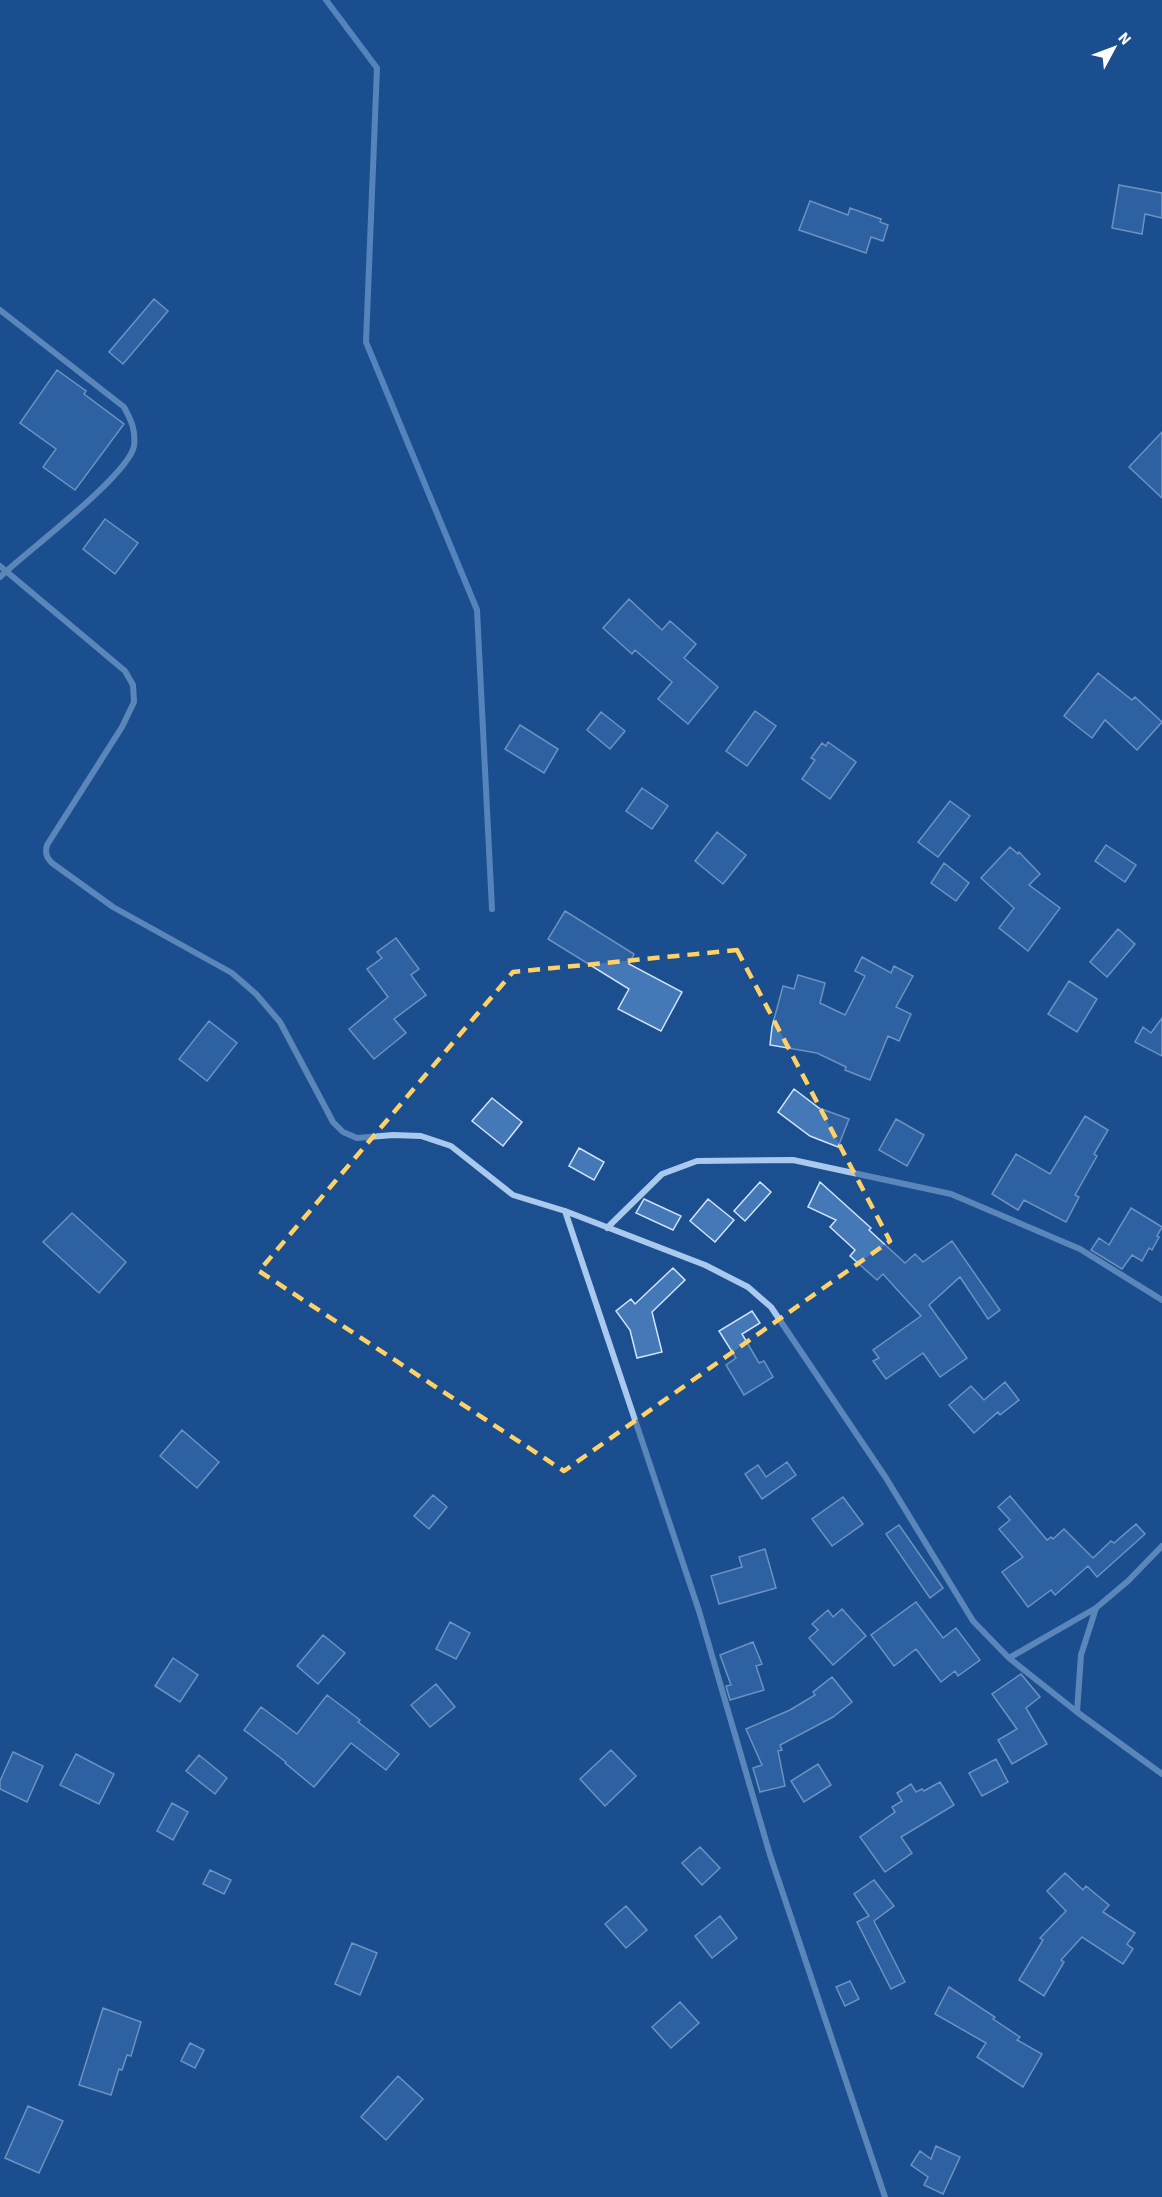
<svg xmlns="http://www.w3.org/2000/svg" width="1162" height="2197" viewBox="0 0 1162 2197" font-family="'Source Sans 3',sans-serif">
<rect width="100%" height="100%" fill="#1b4f8f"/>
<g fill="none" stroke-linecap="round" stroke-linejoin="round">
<path stroke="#9cc4f0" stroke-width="6" d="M326 0 377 68 366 342 477 610 492 909"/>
</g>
<path fill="#4478b7" stroke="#cfe3fa" stroke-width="1.5" d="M1119 185 1162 193V218L1145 214 1142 234 1112 228Z
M810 201 848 215 850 208 881 219 880 222 888 225 883 241 871 237 866 253 799 230Z
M154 299 168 311 123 364 109 352Z
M57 370 86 391 84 394 124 424 75 490 43 467 56 449 20 423Z
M1162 432V498L1129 467Z
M105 519 138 543 115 574 83 549Z
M629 599 662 630 670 621 696 644 684 658 718 687 688 724 658 699 672 682 635 650 632 654 603 628Z
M1098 673 1132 700 1135 697 1162 722 1137 750 1105 720 1092 738 1064 716Z
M755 711 776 726 747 766 726 751Z
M601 712 625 731 610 749 587 730Z
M520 725 558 749 544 773 505 749Z
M828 742 856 762 830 799 802 779 815 760 811 758 822 743 826 746Z
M642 788 668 806 652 829 626 811Z
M950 801 970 816 938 857 918 842Z
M717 832 746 855 723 884 695 861Z
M1106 845 1136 865 1125 882 1095 861Z
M1010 847 1018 854 1019 852 1040 874 1029 885 1060 908 1028 951 999 928 1014 908 981 878Z
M944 863 969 883 956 901 931 883Z
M565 911 634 954 629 964 682 992 661 1031 618 1009 629 989 548 939Z
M1118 929 1135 944 1107 977 1090 962Z
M396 938 419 969 411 975 426 995 394 1019 406 1033 374 1059 349 1029 388 997 367 969 382 958 377 952Z
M862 957 891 973 894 966 913 976 896 1007 911 1014 899 1041 888 1036 870 1080 845 1070 846 1067 817 1053 770 1045 772 1027 783 986 794 989 798 975 825 983 820 1003 845 1015 865 976 855 971Z
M1069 981 1097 999 1077 1032 1048 1014Z
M1162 1018V1056L1135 1042 1143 1027 1151 1033Z
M209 1021 237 1043 207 1081 179 1059Z
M794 1089 819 1108 849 1119 838 1147 810 1136 778 1112Z
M492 1098 522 1122 503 1146 472 1121Z
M1085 1116 1108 1130 1094 1154 1097 1156 1075 1195 1079 1197 1066 1222 1024 1200 1018 1210 992 1194 1016 1154 1050 1174Z
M896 1119 924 1135 907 1166 879 1150Z
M579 1148 604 1162 594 1180 569 1166Z
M760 1182 771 1192 745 1221 734 1211Z
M820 1182 871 1228 869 1230 905 1263 915 1254 923 1262 952 1241 1000 1310 988 1319 960 1277 929 1305 967 1358 940 1377 923 1353 886 1379 873 1361 879 1358 873 1350 921 1316 883 1274 877 1280 850 1256 855 1250 830 1227 836 1220 808 1207Z
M644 1199 681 1216 673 1230 636 1213Z
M708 1199 734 1220 715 1242 690 1221Z
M1131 1208 1162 1227 1157 1236 1159 1237 1152 1250 1149 1248 1142 1261 1132 1255 1122 1269 1091 1250 1099 1238 1109 1245Z
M72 1213 126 1262 99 1293 43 1242Z
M673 1268 685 1280 652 1312 662 1352 637 1358 630 1330 616 1311 631 1299 635 1304Z
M752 1311 760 1323 742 1334 759 1363 764 1361 773 1377 744 1395 726 1365 736 1358 719 1331Z
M1005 1382 1019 1400 1000 1415 998 1412 974 1433 949 1405 971 1386 984 1400Z
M182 1430 219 1462 197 1488 160 1456Z
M787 1462 796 1475 762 1499 745 1474 758 1465 766 1477Z
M433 1495 447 1507 429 1529 414 1516Z
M1010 1496 1047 1540 1051 1537 1053 1539 1064 1529 1093 1558 1111 1541 1114 1543 1136 1524 1145 1534 1097 1577 1088 1566 1055 1595 1051 1590 1028 1607 1002 1572 1023 1557 999 1529 1010 1520 998 1507Z
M843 1497 863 1524 832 1546 812 1519Z
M899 1525 943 1588 930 1598 886 1534Z
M765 1549 776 1588 719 1604 711 1576 742 1567 739 1557Z
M916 1602 943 1638 956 1628 980 1660 958 1676 955 1671 941 1682 916 1649 894 1666 871 1635Z
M842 1609 866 1636 833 1665 809 1638 818 1630 812 1624 828 1610 833 1617Z
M450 1622 470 1633 456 1659 436 1649Z
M323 1635 345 1653 318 1684 297 1666Z
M753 1642 762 1664 756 1666 764 1690 730 1700 726 1686 731 1685 720 1655Z
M173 1658 198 1675 180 1702 155 1686Z
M1021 1674 1040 1697 1026 1708 1047 1744 1012 1764 998 1740 1017 1729 992 1694Z
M832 1677 852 1702 833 1717 780 1745 782 1750 778 1751 785 1786 760 1792 753 1768 762 1765 746 1729 790 1710 815 1695 813 1692Z
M436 1684 455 1707 430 1727 411 1705Z
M327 1695 360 1720 358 1722 399 1754 386 1770 351 1743 314 1787 285 1763 286 1762 244 1730 261 1707 297 1734Z
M611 1750 636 1776 605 1806 580 1779Z
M13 1752 43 1766 27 1802 0 1789V1781Z
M76 1754 114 1774 99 1804 60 1785Z
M199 1755 227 1778 215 1794 186 1771Z
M996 1759 1008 1782 982 1796 969 1773Z
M818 1764 831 1785 804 1802 791 1781Z
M940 1782 954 1805 901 1837 912 1853 885 1872 860 1837 895 1812 892 1807 902 1801 897 1793 911 1784 916 1792 922 1789 924 1791Z
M172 1803 188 1812 173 1840 157 1831Z
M700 1847 720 1868 702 1885 682 1863Z
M210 1870 231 1880 224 1894 203 1884Z
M1065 1873 1083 1890 1086 1886 1109 1905 1103 1912 1135 1933 1127 1944 1133 1949 1123 1964 1082 1937 1061 1960 1064 1962 1044 1996 1019 1980 1043 1940 1040 1938 1066 1911 1047 1891Z
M874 1880 894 1906 874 1921 905 1982 891 1989 857 1922 869 1916 854 1894Z
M626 1906 647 1930 626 1948 605 1924Z
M720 1916 737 1938 712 1958 695 1936Z
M352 1943 377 1953 360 1995 335 1984Z
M850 1981 859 1999 845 2006 836 1987Z
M949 1987 995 2017 993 2019 1020 2037 1017 2040 1042 2054 1023 2087 977 2057 986 2043 935 2014Z
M680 2002 699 2023 671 2048 652 2027Z
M103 2008 141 2022 131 2056 127 2055 122 2070 119 2069 111 2095 79 2085Z
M190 2043 204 2050 195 2068 181 2061Z
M398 2076 423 2099 386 2140 361 2117Z
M28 2106 63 2121 39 2173 5 2158Z
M936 2146 960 2157 943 2194 924 2185 928 2177 911 2165 920 2151 931 2159Z"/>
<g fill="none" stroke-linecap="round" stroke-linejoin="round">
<path stroke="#a9c9ee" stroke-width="6" d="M0 310 124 407C131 420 136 430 134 446 129 475 26 552 0 577
M0 566 125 671 133 685 134 702 122 727 47 845C45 853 46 857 52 863L113 907 232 973 256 994 280 1022 333 1122 343 1132 357 1138 393 1135 421 1136 451 1146 513 1195 565 1211 705 1265 748 1287 771 1307 886 1478 973 1621 1009 1658 1077 1712 1162 1774
M565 1211 699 1611 770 1855 885 2197
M607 1228 662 1174 697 1161 793 1160 951 1194 1080 1249 1162 1300
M1009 1658 1096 1608 1128 1581 1162 1546
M1077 1712 1081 1655 1096 1608"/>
</g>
<path d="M0 0H1162V2197H0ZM737 950 890 1241 564 1471 259 1271 513 972Z" fill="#1b4f8f" fill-opacity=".55" fill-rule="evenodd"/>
<path fill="none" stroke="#ffd166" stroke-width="4.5" stroke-dasharray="12 8" stroke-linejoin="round" d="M737 950 890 1241 564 1471 259 1271 513 972Z"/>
<g transform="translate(1114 48) rotate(49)" stroke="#1b4f8f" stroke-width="4.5" paint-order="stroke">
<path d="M0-4.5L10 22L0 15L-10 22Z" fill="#ffffff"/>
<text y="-9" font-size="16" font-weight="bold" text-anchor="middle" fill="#ffffff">N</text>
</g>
</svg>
